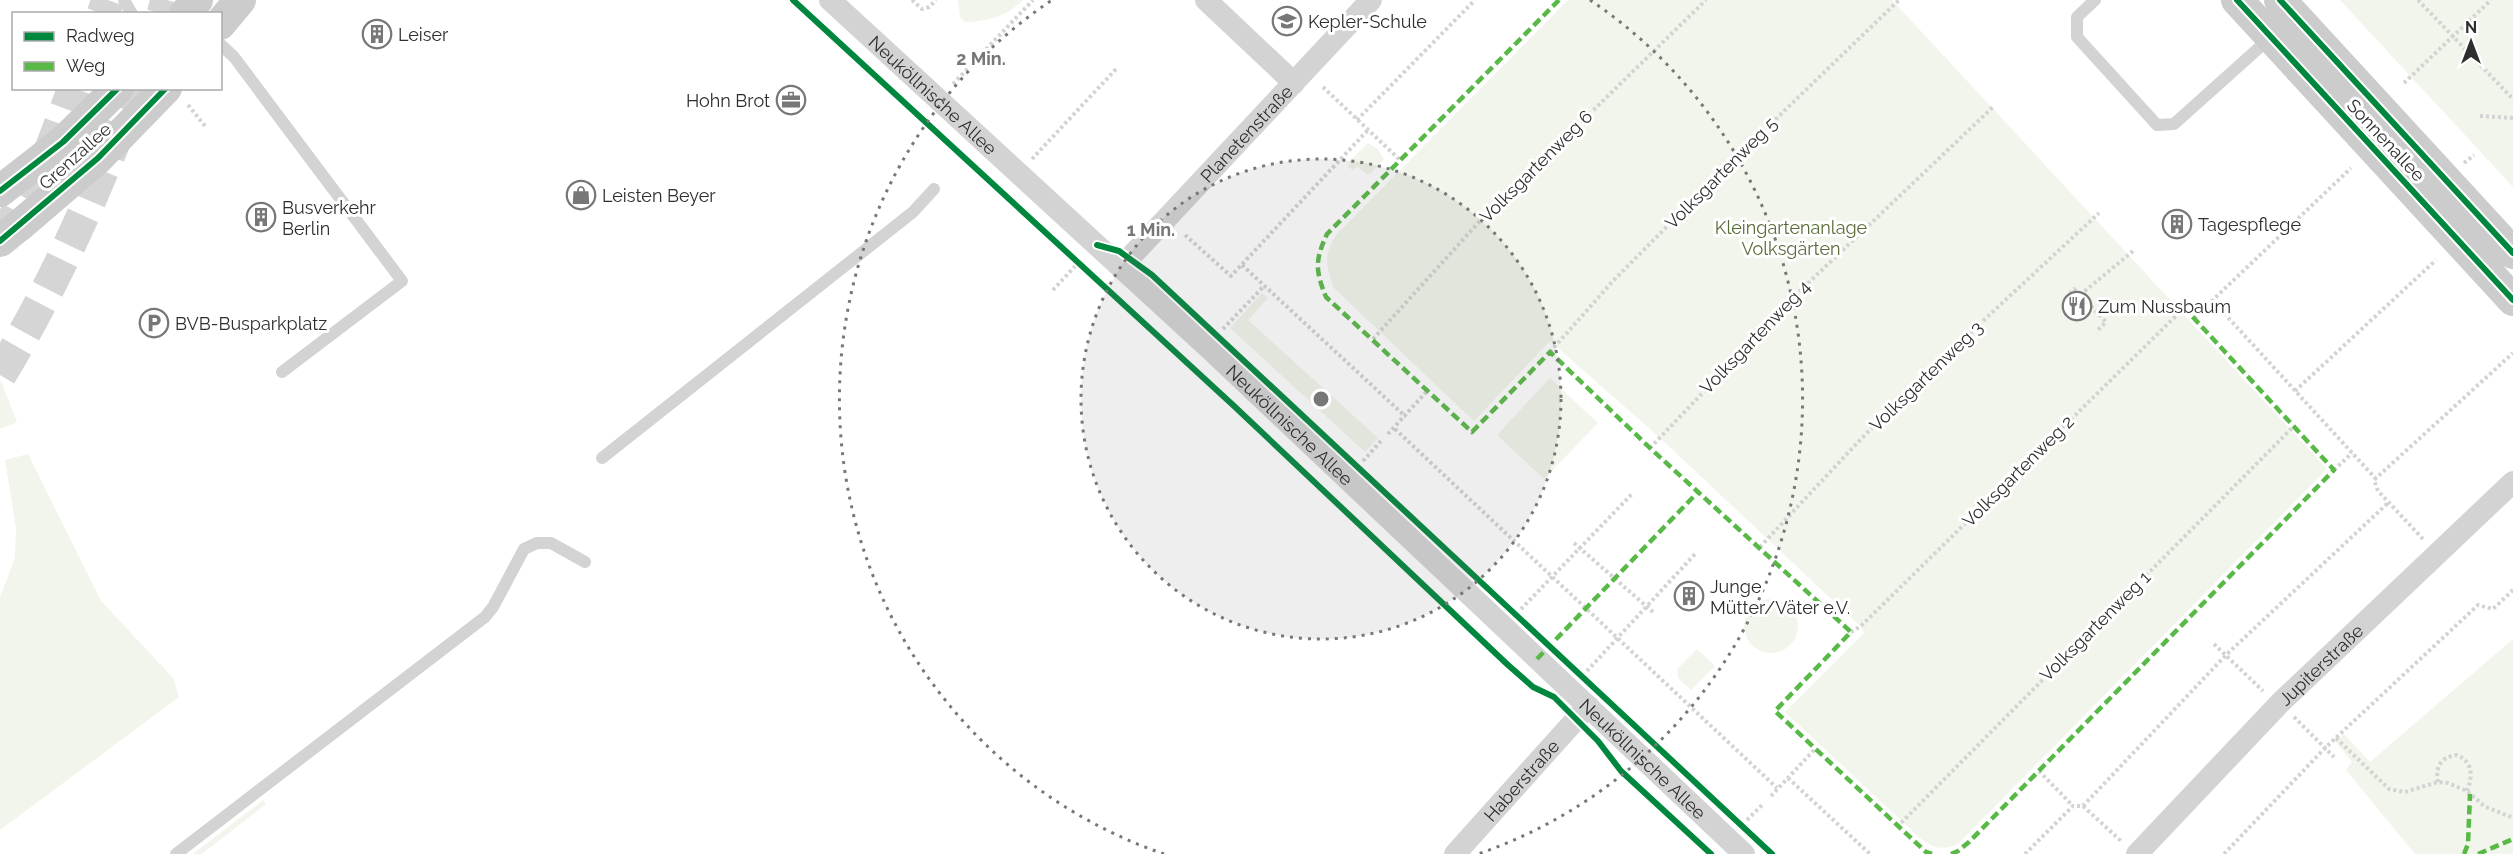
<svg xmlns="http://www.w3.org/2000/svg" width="2513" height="854" viewBox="0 0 2513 854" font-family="Raleway,sans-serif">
<rect width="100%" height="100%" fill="#fff"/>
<path fill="#f1f5eb" d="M958 0H1023C1008 16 986 22 965 22L960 17Z
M1568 0H1892L2327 469 1958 844C1942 851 1933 848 1920 838L1785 712 1864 633 1860 626 1659 437 1550 341 1474 421 1334 288C1326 265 1323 256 1336 235Z
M2340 0H2513V187Z
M1368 143 1378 149 1384 159 1370 174H1366L1357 166 1353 170 1348 167 1350 161Z
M1262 293 1268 298 1248 320 1378 438 1365 452 1230 328Z
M1550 378 1598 423 1544 479 1497 435Z
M0 379 17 422 0 429Z
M28 454 101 601 173 678 179 697 0 830V597L15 558 16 528 5 460Z
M1744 626a27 27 0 1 1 54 0a27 27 0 1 1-54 0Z
M2513 639V854H2415L2346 770 2352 762 2336 742 2344 734 2370 762Z
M1697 649 1715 666 1691 690 1678 678 1677 669Z
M263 800 266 804 202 854H193Z"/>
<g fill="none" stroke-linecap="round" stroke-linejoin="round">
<path stroke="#d5d5d5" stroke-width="33" stroke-dasharray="33 16" stroke-linecap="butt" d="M103 14 108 0
M163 14 167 0
M2 241 51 149 74 88
M0 375C55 284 98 187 135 88"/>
<path stroke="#d3d3d3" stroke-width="4" stroke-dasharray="3 3" stroke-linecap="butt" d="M912 0 922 9 929 7 936 0
M1557 0 1558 1
M2418 0 2513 99
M2404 83 2491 0
M953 84 1033 0
M1323 87 1401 161
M188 105 206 127
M2480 116 2513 118
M1357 120 1475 0
M1032 159 1117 68
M2464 163 2474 155
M1185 235 1231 276 1368 130
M1242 265 1406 417
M1053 290 1078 263
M2080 295 2133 251
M2066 298 2074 289 2106 322 2096 332
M2212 300 2376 479
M2194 318 2351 168
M1223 329 1264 286
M1373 339 1478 223 1706 0
M1550 352 1613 281 1724 169 1899 0
M2295 391 2436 260
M1395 429 1777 788
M1388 434 1428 390
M1650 448 1804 287 1994 106
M1363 461 1381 441
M2334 470 2352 453
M2423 539 2378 491 2374 480 2513 353
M1574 543 1653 612
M1760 547 1859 441 1927 373 2099 213
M1521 609 1632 494
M1851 632 1861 626 2184 308
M2214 644 2263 691
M1587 671 1695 554
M2294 717 2334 757
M2336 738 2389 789 2405 792 2438 782 2448 783 2467 791 2484 806 2513 818
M2039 771 2073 806
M1788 778 1870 854
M2438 782C2435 766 2441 757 2457 755 2473 762 2473 776 2467 791
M1771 796 1815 749
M2083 806 2226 655 2389 502
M1747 820 1764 803
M1897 827 2294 426
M2025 854 2073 806H2083L2121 841
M2224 854 2325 748 2478 605 2493 609 2513 590"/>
<path stroke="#d3d3d3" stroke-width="12" d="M124 0 132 14
M2095 0 2077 17V37L2157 125 2174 124 2270 38
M220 44 234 57 402 281 282 372
M602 458 913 212 934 189
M176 854 485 617 493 607 524 549 537 543H551L585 562"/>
<g stroke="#d3d3d3" stroke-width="22">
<path id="s1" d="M830 0 1213 352 1744 854"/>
<path d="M1206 0 1294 83"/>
<path id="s2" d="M1121 267 1371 0"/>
<path id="s3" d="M1455 854 1588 706"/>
<path id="s4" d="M2137 854 2280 703 2513 482"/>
</g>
<path stroke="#ccc" stroke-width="32" d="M2237 0 2513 300
M2280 0 2513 253
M185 14 197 0
M220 24 240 0
M0 191 63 142 118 88
M20 225 98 158 166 88"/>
<path stroke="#ccc" stroke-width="32" d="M0 241 20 225"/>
<path stroke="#58b947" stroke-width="4.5" stroke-dasharray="9 4.5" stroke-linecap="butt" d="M1559 0 1327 234C1315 260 1315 270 1326 297L1472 432 1550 352 1650 448 1851 632 1775 711 1926 852 1932 854
M1537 659 1698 492
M1951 854 1958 851 1969 842 2334 470 2191 315
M2464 854 2468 844 2470 794
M2478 854 2513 839"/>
<g stroke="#fff" stroke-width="10">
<path id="cycleway" d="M793 0 1234 406 1508 665 1533 687 1554 697 1598 741 1621 771 1711 854
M2237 0 2513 300
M2280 0 2513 253
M0 191 63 142 118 88
M0 241 98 158 166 88
M1097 245 1119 251 1152 275 1772 854"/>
</g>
<use href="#cycleway" stroke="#00873e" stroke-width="6"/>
</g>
<circle cx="1321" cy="399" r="240" fill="#777" fill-opacity=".12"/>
<g fill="none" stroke="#777" stroke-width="3" stroke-dasharray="3 6">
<circle cx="1321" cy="399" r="240"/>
<path d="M1164 854A481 481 0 0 1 1052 0M1590 0A481 481 0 0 1 1478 854"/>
</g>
<defs>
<g id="school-ring" transform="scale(1.5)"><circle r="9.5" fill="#fff" stroke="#777" stroke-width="1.5"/><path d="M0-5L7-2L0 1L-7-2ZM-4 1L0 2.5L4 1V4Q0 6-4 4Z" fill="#777"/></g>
<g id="building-ring" transform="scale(1.5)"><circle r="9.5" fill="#fff" stroke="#777" stroke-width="1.5"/><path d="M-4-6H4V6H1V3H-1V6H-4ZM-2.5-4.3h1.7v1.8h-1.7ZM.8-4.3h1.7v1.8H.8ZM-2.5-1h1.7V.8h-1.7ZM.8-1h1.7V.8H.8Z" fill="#777"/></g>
<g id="office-ring" transform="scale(1.5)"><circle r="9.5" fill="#fff" stroke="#777" stroke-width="1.5"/><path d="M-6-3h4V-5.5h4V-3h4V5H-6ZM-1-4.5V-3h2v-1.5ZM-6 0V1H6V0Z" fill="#777"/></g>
<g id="shop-ring" transform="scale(1.5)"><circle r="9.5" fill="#fff" stroke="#777" stroke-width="1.5"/><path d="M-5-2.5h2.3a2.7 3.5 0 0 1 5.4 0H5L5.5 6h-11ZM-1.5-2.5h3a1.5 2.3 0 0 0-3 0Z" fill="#777"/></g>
<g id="restaurant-ring" transform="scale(1.5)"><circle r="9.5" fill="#fff" stroke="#777" stroke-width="1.5"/><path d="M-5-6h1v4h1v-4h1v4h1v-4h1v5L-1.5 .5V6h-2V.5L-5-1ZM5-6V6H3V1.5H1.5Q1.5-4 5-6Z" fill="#777"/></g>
<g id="parking-ring" transform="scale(1.5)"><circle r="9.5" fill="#fff" stroke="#777" stroke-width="1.5"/><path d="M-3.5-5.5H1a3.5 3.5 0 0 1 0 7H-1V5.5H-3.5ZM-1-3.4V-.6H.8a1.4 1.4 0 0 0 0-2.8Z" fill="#777"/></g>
</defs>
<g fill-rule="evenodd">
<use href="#school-ring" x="1287" y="21"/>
<use href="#building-ring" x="377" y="34"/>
<use href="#office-ring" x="791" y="100"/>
<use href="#shop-ring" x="581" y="195"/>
<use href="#building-ring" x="261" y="217"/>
<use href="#building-ring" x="2177" y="224"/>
<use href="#restaurant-ring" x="2077" y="306"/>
<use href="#parking-ring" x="154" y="323"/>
<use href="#building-ring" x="1689" y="596"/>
</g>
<g text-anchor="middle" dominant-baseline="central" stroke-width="6" stroke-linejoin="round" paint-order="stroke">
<g font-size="18" fill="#2e2e2e" stroke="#fff" text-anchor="start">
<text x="1308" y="21">Kepler-Schule</text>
<text x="398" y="34">Leiser</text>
<text x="770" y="100" text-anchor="end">Hohn Brot</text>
<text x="602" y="195">Leisten Beyer</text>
<text x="282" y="207">Busverkehr<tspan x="282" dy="21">Berlin</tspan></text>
<text x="2198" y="224">Tagespflege</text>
<text x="2098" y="306">Zum Nussbaum</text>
<text x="175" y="323">BVB-Busparkplatz</text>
<text x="1710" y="586">Junge<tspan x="1710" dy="21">Mütter/Väter e.V.</tspan></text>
</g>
<g font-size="18" fill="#2e2e2e" stroke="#fff">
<text stroke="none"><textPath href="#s1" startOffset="140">Neuköllnische Allee</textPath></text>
<text stroke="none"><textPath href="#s2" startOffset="183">Planetenstraße</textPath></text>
<text transform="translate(2386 140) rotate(47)">Sonnenallee</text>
<text transform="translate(75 156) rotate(-42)">Grenzallee</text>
<text transform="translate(1536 166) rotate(-45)">Volksgartenweg 6</text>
<text transform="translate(1721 173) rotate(-45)">Volksgartenweg 5</text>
<text transform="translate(1755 337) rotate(-46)">Volksgartenweg 4</text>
<text transform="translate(1926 376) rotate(-44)">Volksgartenweg 3</text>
<text stroke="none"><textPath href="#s1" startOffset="626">Neuköllnische Allee</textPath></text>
<text transform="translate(2018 471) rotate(-45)">Volksgartenweg 2</text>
<text transform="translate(2095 626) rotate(-45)">Volksgartenweg 1</text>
<text stroke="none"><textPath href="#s4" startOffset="264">Jupiterstraße</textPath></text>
<text stroke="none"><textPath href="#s1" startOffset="1112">Neuköllnische Allee</textPath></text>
<text stroke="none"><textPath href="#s3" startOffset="99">Haberstraße</textPath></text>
</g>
<g font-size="18" fill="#586c39" stroke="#fff">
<text x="1791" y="227">Kleingartenanlage<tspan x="1791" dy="21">Volksgärten</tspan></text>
</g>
</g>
<circle cx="1321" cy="399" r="9" fill="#777" stroke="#fff" stroke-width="3"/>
<g font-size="18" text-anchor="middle" font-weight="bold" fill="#777" stroke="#fff" stroke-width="6" stroke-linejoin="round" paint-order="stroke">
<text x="981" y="65">2 Min.</text>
<text x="1151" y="236">1 Min.</text>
</g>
<rect x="12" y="12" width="210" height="78" fill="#ffffff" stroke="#ababab" stroke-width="1.5"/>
<rect x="24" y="32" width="30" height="9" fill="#00873e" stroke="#ababab" stroke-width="1.5"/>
<text x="66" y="42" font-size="18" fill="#2e2e2e">Radweg</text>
<rect x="24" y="62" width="30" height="9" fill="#58b947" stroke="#ababab" stroke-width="1.5"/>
<text x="66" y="72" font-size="18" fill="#2e2e2e">Weg</text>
<g transform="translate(2471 42)" stroke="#ffffff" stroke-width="4.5" paint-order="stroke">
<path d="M0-4.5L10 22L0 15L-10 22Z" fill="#2e2e2e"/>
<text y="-9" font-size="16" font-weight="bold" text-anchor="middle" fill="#2e2e2e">N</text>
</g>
</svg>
